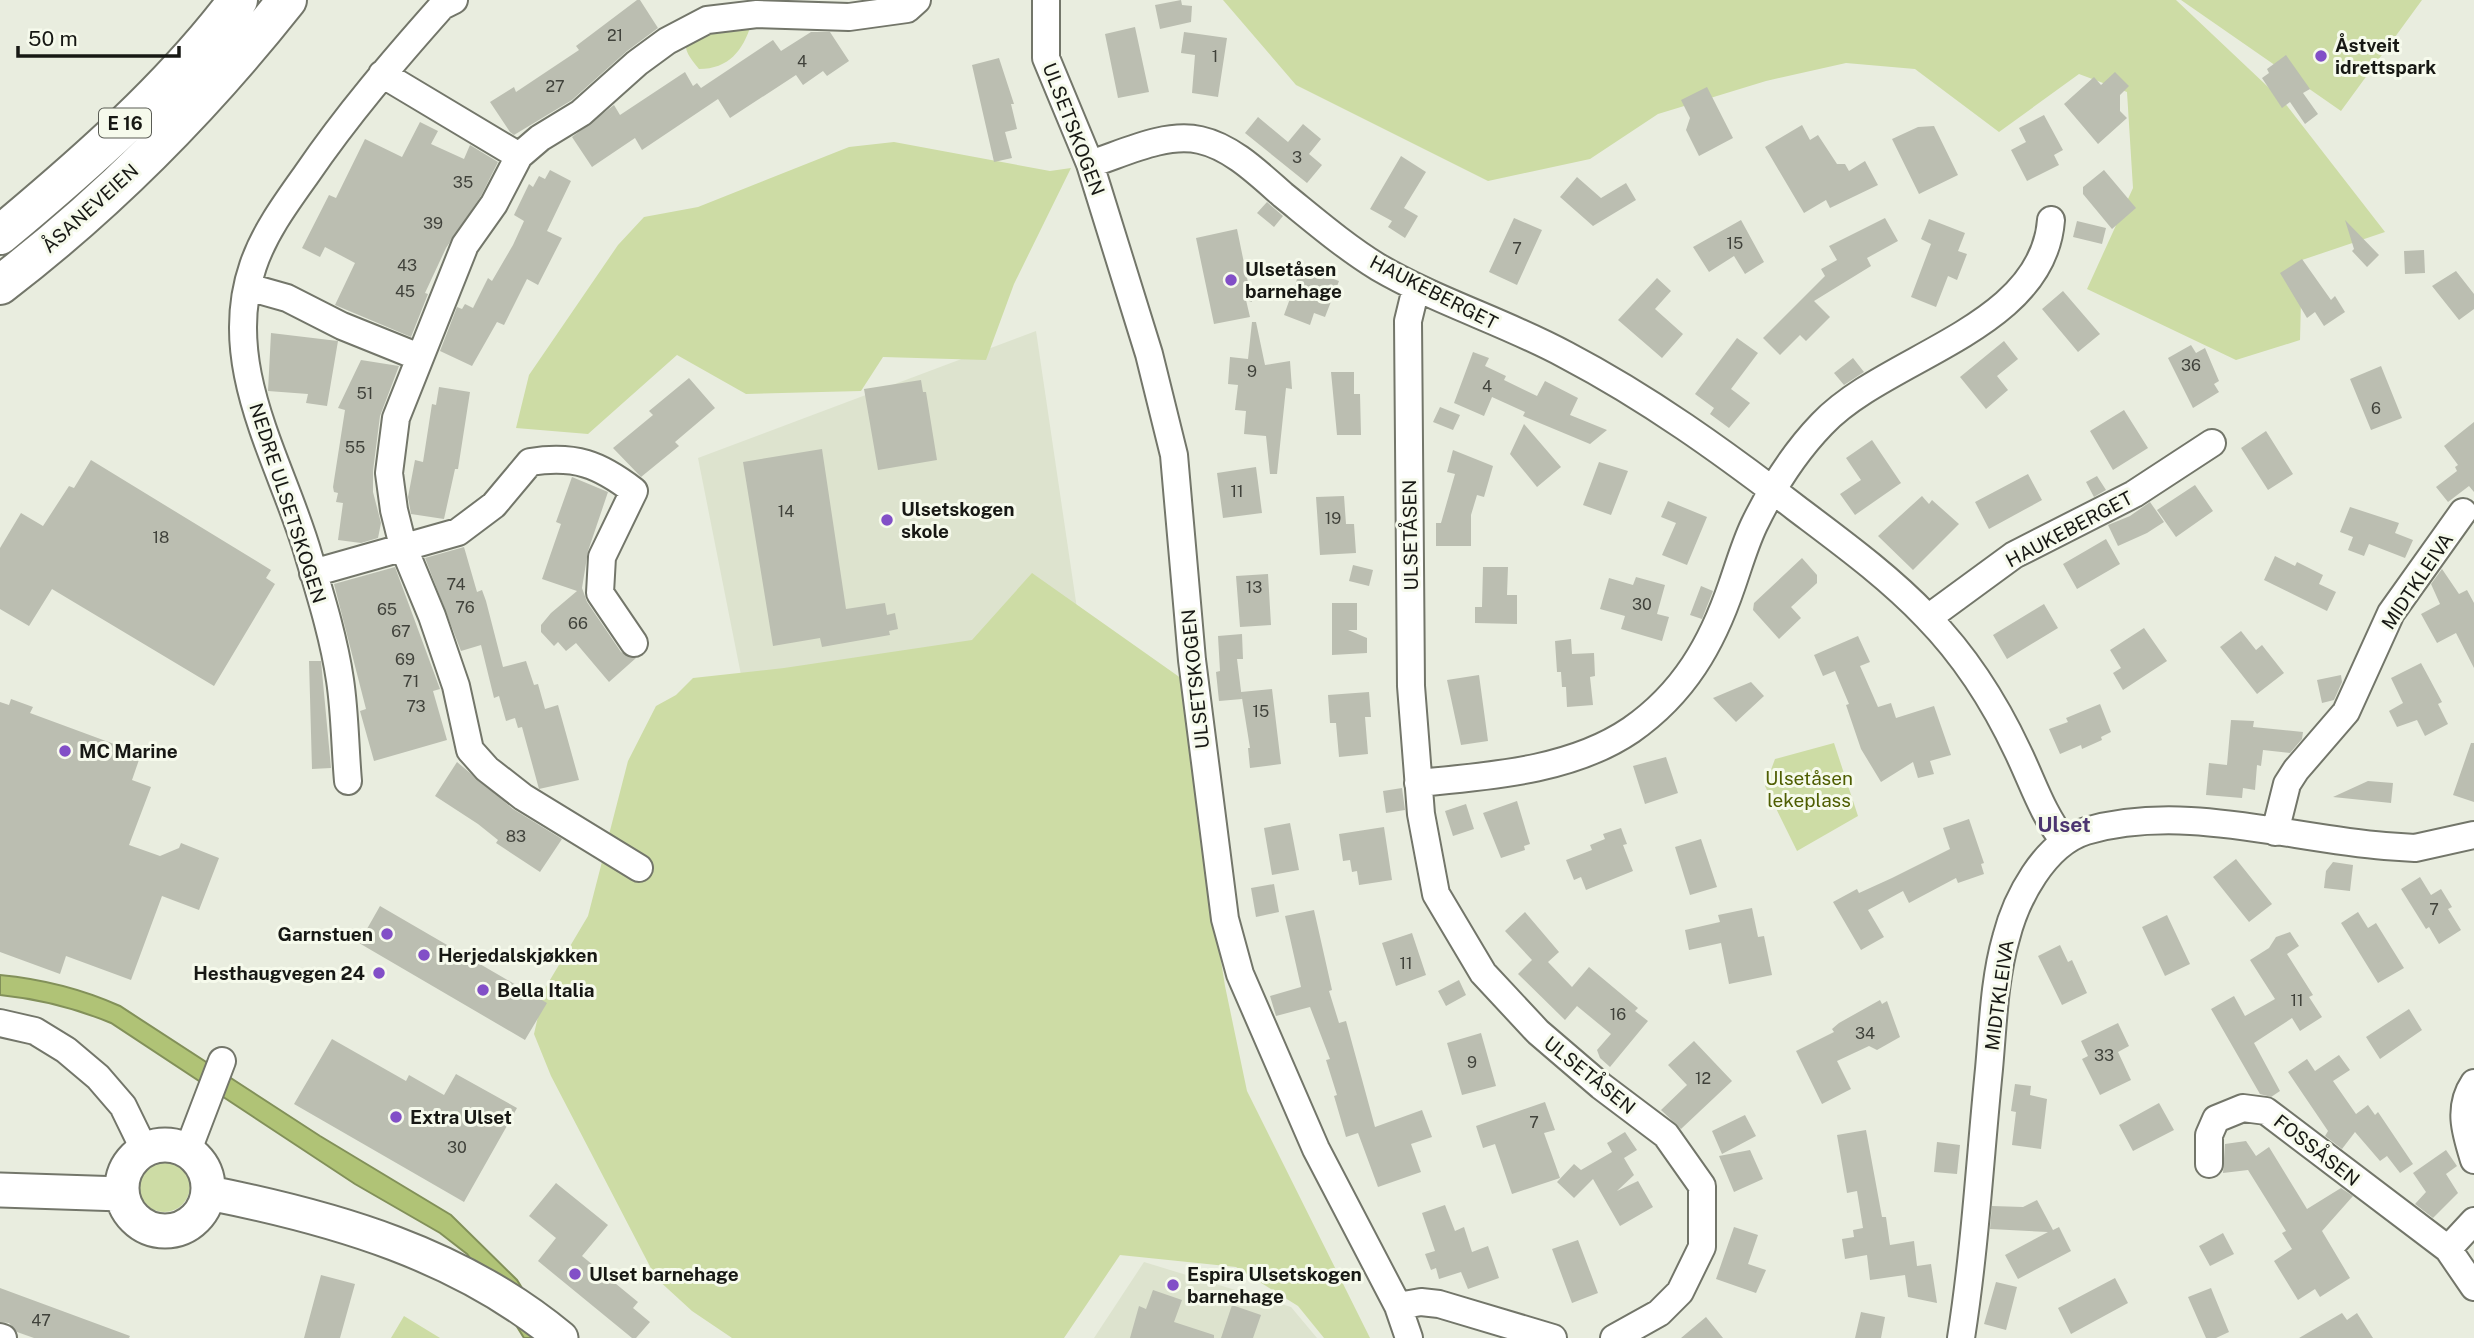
<svg xmlns="http://www.w3.org/2000/svg" width="2474" height="1338" viewBox="0 0 2474 1338" font-family="'Public Sans',sans-serif">
<rect width="100%" height="100%" fill="#e9eddf"/>
<path fill="#dde3ce" d="M1036 331 1080 629 742 680 698 458Z
M1144 1262 1291 1307 1317 1338H1094Z"/>
<path fill="#cddca5" d="M1223 0H2176L2284 102 2385 232 2302 260 2300 340 2236 360 2087 289 2133 188 2127 92 2079 74 1999 132 1915 69 1846 63 1766 81 1658 114 1590 159 1488 181 1296 85Z
M2181 0H2422L2341 111Z
M751 25C743 50 729 69 699 69 691 59 682 50 687 36Z
M894 142 1050 171 1071 168 1014 284 986 360 883 357 861 391 746 394 677 355 588 434 516 428 529 375 618 245 644 217 698 207 849 147Z
M1032 573 1185 681 1198 816 1225 986 1247 1091 1370 1338H1324L1298 1306 1236 1267 1120 1255 1064 1338H732L692 1311 656 1278 551 1076 534 1034 544 990 588 916 628 761 656 706 676 695 693 678 784 668 972 640Z
M1834 743 1858 816 1797 851 1765 786 1775 759Z
M138 1186a26 26 0 1 1 52 0a26 26 0 1 1-52 0Z
M404 1316 440 1338H391Z"/>
<path fill="#b0c376" stroke="#829059" stroke-width="2" d="M0 975C42 979 82 989 120 1006L320 1136 451 1215 517 1280 553 1338H524L495 1291 467 1254 440 1233 355 1184 111 1023C75 1008 39 999 0 995Z"/>
<path fill="#bbbeb1" d="M637 0H640L658 28 627 51 572 100 514 135 510 132 490 102 514 87 516 92 579 50 576 46Z
M1181 0 1182 5 1192 6 1191 22 1160 29 1155 5Z
M1135 27 1149 92 1118 98 1105 34Z
M811 32H830L849 61 827 76 823 71 803 85 796 75 730 118 718 99 642 150 635 138 592 167 572 137 614 105 620 115 685 72 693 86 697 83 701 88 773 40 781 51Z
M1184 32 1227 38 1218 97 1192 93 1195 55 1181 53Z
M2286 55 2310 89 2303 93 2318 114 2305 124 2290 102 2282 108 2262 78 2269 73 2267 69Z
M999 58 1014 104H1011L1017 129 1005 132 1012 158 994 162 972 65Z
M2115 72 2129 86 2120 95V111L2127 118 2098 144 2064 104 2094 77 2101 85Z
M1707 87 1733 138 1699 156 1686 130 1690 118 1681 100Z
M2044 115 2063 150 2054 155 2059 165 2027 181 2011 150 2026 142 2019 128Z
M1258 117 1288 142 1303 124 1321 139 1309 154 1322 165 1307 183 1245 133Z
M420 122 438 131 431 144 464 159 470 145 498 162 481 196 446 248 425 293 428 294 411 337 335 305 355 263 325 247 320 257 302 248 329 195 336 198 365 139 402 157Z
M1802 125 1810 140 1818 135 1837 164H1845L1849 171 1865 161 1878 185 1830 208 1826 200 1804 213 1765 147Z
M1934 126 1958 175 1919 194 1892 139 1918 127Z
M1401 156 1426 172 1404 208 1418 216 1405 238 1388 227 1392 221 1370 209Z
M550 170 571 181 547 231 562 238 538 285 527 279 504 325 497 322 472 366 440 351 457 307 462 309 465 304 473 308 488 278 492 281 513 245 524 221 514 215 529 184 533 187 539 176 545 179Z
M2104 170 2136 208 2112 229 2083 194V187Z
M1577 177 1601 198 1626 183 1636 200 1593 226 1560 197Z
M1267 202 1283 216 1274 227 1257 213Z
M1514 218 1542 230 1517 285 1489 272Z
M1885 218 1898 241 1867 258 1871 266 1814 301 1830 317 1806 341 1800 335 1780 355 1763 338 1825 276 1821 269 1837 260 1829 246Z
M1929 219 1965 233 1958 251 1967 254 1957 280 1948 276 1936 307 1911 297 1931 244 1921 239Z
M1741 220 1764 262 1745 274 1734 256 1709 272 1693 247Z
M2345 220 2379 255 2367 267 2352 251 2354 249Z
M2077 221 2106 228 2102 244 2073 237Z
M1237 229 1252 302 1246 300 1250 317 1214 324 1196 238Z
M2424 250 2425 273 2405 274 2404 251Z
M2302 259 2331 300 2335 296 2345 312 2324 326 2315 312 2307 318 2280 273Z
M1300 271 1310 275 1312 271 1339 281 1325 317 1314 313 1310 325 1284 315Z
M2456 271 2474 294V309L2459 320 2432 286Z
M1657 278 1671 291 1655 309 1683 334 1662 358 1618 320Z
M2063 291 2100 334 2078 352 2042 309Z
M1252 322H1256L1265 365 1290 361 1292 389 1286 388 1277 474H1270L1266 436 1244 434 1246 411 1235 410 1238 385 1228 384 1230 357 1248 359Z
M271 333 338 341 327 406 306 403 308 394 268 391Z
M1737 338 1758 353 1731 389 1750 403 1729 428 1710 414 1714 408 1695 394Z
M2004 341 2018 359 1997 376 2008 390 1986 409 1960 377Z
M2191 345 2196 353 2205 348 2219 381 2214 384 2219 392 2193 408 2168 358Z
M1473 352 1489 358 1485 366 1506 376 1504 380 1537 396 1545 381 1578 398 1570 415 1607 430 1590 444 1523 416 1525 412 1492 397 1484 416 1454 403Z
M1853 358 1864 372 1844 385 1834 373Z
M361 360 399 366 380 416 373 471V492L381 523 378 538 361 543 338 540 343 503 336 502 338 493 334 492 333 487 345 410 338 408Z
M2381 366 2402 418 2371 430 2350 379Z
M1331 372H1354V394H1360L1361 435H1337Z
M689 378 715 408 675 442 679 446 641 477 613 448 653 415 649 411Z
M921 380 923 392H926L937 460 878 470 864 389Z
M439 387 470 392 458 469H455L444 519 411 514 408 497 415 460 423 462 432 404 436 405Z
M1440 407 1460 415 1453 430 1433 422Z
M2124 410 2148 448 2113 470 2090 431Z
M2474 422V492L2469 486 2448 502 2436 487 2457 471 2455 467 2458 465 2444 446Z
M1524 424 1561 467 1537 487 1510 454Z
M2266 431 2293 474 2268 490 2241 448Z
M1872 440 1901 483 1855 515 1840 494 1861 480 1846 458Z
M822 449 846 609 885 603 887 615 895 613 898 629 889 631 890 635 822 647 820 638 773 646 743 462Z
M1453 450 1493 466 1484 497 1477 495 1471 515V546H1436V523H1441L1455 474 1447 472Z
M91 460 271 570 266 578 275 584 214 686 52 589 29 626 0 609V548L21 513 43 526 69 486 74 488Z
M1599 462 1628 471 1611 515 1583 505Z
M1256 467 1262 513 1223 518 1217 473Z
M2028 474 2042 500 1989 529 1975 502Z
M2097 476 2106 490 2094 497 2086 482Z
M572 477 608 492 588 551 582 588 587 602 621 652 636 658 609 682 576 643 566 651 558 642 554 646 541 632V625L551 613 577 591 542 579 561 524 556 522Z
M2195 485 2213 511 2176 537 2157 510Z
M1344 496 1346 524H1354L1356 553 1320 555 1316 497Z
M1922 496 1929 504 1932 500 1959 524 1913 570 1878 536Z
M1668 501 1707 517 1687 565 1662 555 1676 523 1661 517Z
M2150 502 2164 522 2147 533 2118 546 2108 525 2130 516Z
M2350 507 2399 523 2395 533 2413 540 2405 558 2369 544 2364 556 2348 550 2353 537 2340 532Z
M2106 539 2120 564 2077 589 2063 564Z
M464 547 477 592 482 590 486 601 503 667 526 661 534 685 538 684 545 709 558 705 579 780 539 789 522 727 518 728 515 718 506 721 499 696 494 698 481 645 461 651 425 558Z
M2275 556 2295 566 2297 562 2323 575 2319 584 2336 592 2327 611 2264 580Z
M1802 558 1817 575V583L1791 607 1801 618 1779 639 1753 610 1754 603Z
M1353 565 1373 570 1369 586 1349 581Z
M395 567 440 689 433 691 447 740 374 761 360 711 366 709 334 584Z
M1483 567H1508L1507 595H1517V624L1475 623V607H1482Z
M2442 569 2459 594 2467 590 2474 603V668L2456 633 2437 643 2421 614 2440 604 2431 584Z
M1268 574 1271 625 1240 627 1236 576Z
M1636 577 1665 585 1657 614 1669 617 1662 641 1621 629 1625 616 1600 609 1609 578 1633 585Z
M1701 586 1713 591 1702 619 1690 615Z
M1332 603H1357V630H1348L1367 638V653L1332 655Z
M2044 604 2058 628 2007 659 1993 635Z
M2144 628 2167 661 2123 690 2113 673 2121 668 2110 650Z
M2241 631 2256 650 2262 645 2284 673 2257 694 2220 647Z
M1242 634 1243 659H1237L1242 699 1219 701 1216 672 1220 671 1218 636Z
M1858 636 1870 662 1860 666 1878 707 1891 703 1896 718 1934 706 1951 755 1930 761 1934 774 1918 778 1913 762 1881 782 1861 749 1846 705 1849 704 1835 671 1823 676 1814 655Z
M1571 639 1572 654 1594 653 1595 676 1590 677 1593 705 1567 707 1566 687H1562L1561 672H1557L1555 641Z
M309 661H321L331 768 312 769Z
M2421 663 2442 702 2438 704 2448 724 2425 736 2417 720 2397 727 2389 711 2403 703 2391 678Z
M1479 675 1488 741 1461 745 1447 680Z
M2341 675 2342 682 2334 700 2322 703 2317 680Z
M1751 682 1764 696 1736 722 1713 698Z
M1272 689 1281 764 1250 768 1248 748H1250L1241 692Z
M1369 692 1371 717H1365L1368 754 1339 757 1336 723H1330L1328 695Z
M11 699 33 707 30 713 141 754 132 780 151 787 129 845 160 856 179 848 181 843 219 858 199 910 162 896 131 980 66 956 60 974 0 952V702L9 705Z
M2100 704 2111 732 2101 737 2102 740 2082 749 2081 745 2060 754 2049 729 2068 722 2066 718Z
M2231 720 2254 721 2253 727 2303 732 2302 739 2290 753 2263 750 2261 766 2257 765 2255 790 2243 788 2242 798 2206 795 2209 763 2227 765Z
M2471 743H2474V802L2453 795Z
M1666 757 1678 793 1645 804 1633 766Z
M457 762 513 809 562 839 540 872 496 843 498 840 478 824 435 796Z
M2368 781 2393 783 2391 803 2333 797Z
M1402 788 1405 810 1386 813 1383 791Z
M1517 801 1530 844 1524 846 1525 850 1501 858 1483 813Z
M1466 804 1474 829 1453 836 1445 811Z
M1969 819 1984 863 1981 864 1984 874 1958 883 1956 878 1909 903 1903 891 1868 910 1884 937 1861 950 1833 902 1857 889 1859 893 1892 878 1950 849 1943 828Z
M1290 823 1299 870 1272 875 1264 828Z
M1384 827 1392 880 1359 885 1357 871 1352 872 1350 860 1343 861 1339 834Z
M1621 828 1627 844 1623 845 1633 871 1586 890 1581 877 1574 880 1566 860 1592 850 1590 845 1605 839 1603 834Z
M1701 839 1717 887 1690 895 1675 847Z
M2236 859 2272 904 2249 922 2213 877Z
M2333 862 2353 865 2350 891 2324 888 2326 871Z
M2420 877 2431 895 2441 889 2452 907 2448 909 2461 930 2439 944 2429 927 2426 929 2401 889Z
M1274 884 1279 912 1256 917 1251 888Z
M380 906 547 1003 525 1040 359 943Z
M1752 908 1758 937 1764 936 1772 975 1729 984 1721 943 1689 950 1685 930 1720 922 1718 915Z
M1314 910 1332 990 1329 991 1339 1023 1346 1021 1375 1127 1422 1110 1432 1137 1411 1144 1421 1172 1378 1187 1358 1133 1346 1137 1334 1096 1337 1095 1326 1060 1330 1059 1310 1007 1276 1016 1270 996 1301 987 1285 916Z
M1525 912 1559 952 1548 962 1572 987 1589 967 1638 1008 1635 1011 1648 1021 1610 1067 1600 1058 1597 1050 1611 1034 1577 1006 1565 1020 1518 974 1532 960 1505 931Z
M2358 912 2368 928 2376 923 2404 968 2378 983 2341 923Z
M2167 915 2190 964 2165 976 2142 927Z
M2290 932 2299 946 2287 954 2313 995 2309 997 2322 1017 2300 1031 2292 1018 2254 1043 2280 1091 2271 1097 2260 1094 2211 1009 2234 996 2245 1016 2275 999 2250 960 2269 948 2276 937Z
M1412 933 1426 975 1396 986 1382 943Z
M2060 945 2068 962 2072 960 2087 993 2062 1005 2038 956Z
M1459 980 1466 995 1446 1006 1438 991Z
M1880 1000 1882 1004 1887 1001 1900 1037 1877 1050 1869 1046 1837 1061 1851 1089 1822 1104 1796 1051 1834 1032 1832 1029 1839 1023Z
M2409 1009 2422 1030 2380 1059 2366 1037Z
M2118 1023 2129 1046 2118 1052 2131 1080 2100 1095 2082 1059 2088 1056 2081 1041Z
M1481 1033 1496 1086 1462 1095 1447 1043Z
M332 1039 406 1081 409 1075 444 1095 456 1074 517 1108 464 1202 294 1104Z
M1694 1041 1732 1081 1681 1129 1661 1110 1687 1085 1668 1065Z
M2339 1055 2350 1070 2333 1081 2356 1114 2368 1105 2375 1115 2378 1112 2413 1164 2400 1173 2387 1156 2380 1161 2355 1132 2342 1149 2325 1136 2328 1131 2288 1072 2307 1059 2315 1071Z
M2015 1084 2031 1086 2030 1095 2047 1099 2041 1149 2012 1145 2016 1112 2011 1111Z
M1545 1102 1555 1130 1544 1133 1560 1178 1512 1194 1495 1144 1483 1148 1476 1126Z
M2159 1103 2174 1130 2133 1151 2119 1125Z
M1745 1115 1756 1136 1722 1154 1712 1131Z
M1866 1130 1882 1217H1886L1890 1245 1914 1241 1917 1266 1931 1264 1937 1303 1908 1297 1905 1275 1870 1280 1867 1255 1845 1259 1842 1239 1854 1237 1853 1230 1863 1228 1857 1191 1847 1193 1837 1135Z
M1625 1132 1637 1150 1624 1158 1634 1175 1617 1191 1638 1181 1653 1207 1620 1226 1593 1179 1574 1198 1557 1182 1574 1164 1581 1170 1612 1152 1607 1143Z
M2246 1141 2256 1156 2269 1147 2307 1209 2341 1188 2353 1196 2322 1231 2350 1278 2320 1297 2315 1289 2298 1300 2274 1261 2292 1249 2282 1233 2286 1231 2248 1170 2223 1173 2225 1144Z
M1937 1142 1960 1145 1957 1174 1934 1172Z
M1750 1150 1763 1179 1734 1192 1719 1156Z
M2446 1150 2457 1166 2446 1174 2458 1193 2433 1218 2415 1204 2426 1192 2413 1173Z
M556 1183 608 1225 582 1256 638 1302 633 1308 650 1322 636 1338H632L538 1261 556 1238 529 1216Z
M2037 1200 2053 1230 2059 1227 2071 1251 2018 1279 2005 1255 2048 1232 1990 1229 1992 1206 2023 1207Z
M1445 1205 1455 1231 1464 1227 1472 1252 1488 1246 1499 1278 1468 1289 1461 1272 1439 1279 1436 1268 1431 1270 1425 1254 1435 1251 1422 1213Z
M1734 1227 1758 1235 1748 1264 1766 1270 1756 1293 1716 1279Z
M2223 1233 2234 1254 2210 1266 2199 1246Z
M1578 1240 1598 1293 1572 1303 1552 1249Z
M321 1275 355 1284 340 1338H304Z
M2115 1278 2128 1303 2071 1334 2058 1308Z
M1996 1282 2017 1287 2006 1330 1984 1324Z
M0 1288 130 1336 129 1338H34L17 1332 9 1323 0 1322Z
M2211 1288 2229 1332 2216 1338H2206L2188 1297Z
M1153 1290 1182 1300 1174 1322 1214 1335V1338H1130L1139 1306 1146 1309Z
M1232 1305 1261 1315 1253 1338H1221Z
M1861 1312 1885 1317 1881 1338H1855Z
M2342 1313 2347 1320 2357 1313 2373 1338H2299Z
M1706 1317 1723 1338H1681Z"/>
<g fill="none" stroke-linecap="round" stroke-linejoin="round">
<g stroke="#73766a" stroke-width="30">
<path id="minor" d="M1046 0V58L1090 164 1149 354 1174 455 1192 660 1225 919 1240 974 1316 1149 1398 1306 1409 1338
M382 74 519 156
M1090 164C1122 154 1165 132 1200 140 1232 147 1259 174 1283 195 1314 220 1344 246 1378 267 1438 302 1505 322 1566 355 1648 398 1723 452 1796 508 1841 542 1888 576 1927 617 1965 656 1995 703 2018 752 2033 783 2042 813 2064 841
M248 287 287 298 342 326 419 357
M1416 288 1408 321 1411 686 1421 814 1436 894 1483 973 1538 1032 1601 1086 1666 1135 1702 1186V1247L1680 1292 1659 1313 1614 1338
M313 573 458 532 494 505 530 462C575 455 599 464 634 491L602 557 600 593 634 643
M1928 618 2014 555 2134 494 2212 443
M348 781C345 747 345 713 340 680 334 639 321 597 309 557 283 464 218 367 253 266 264 233 286 203 306 175 347 115 394 60 442 6L454 0
M1418 783C1489 776 1571 771 1631 730 1684 693 1712 644 1732 585 1739 565 1745 544 1754 525 1771 490 1795 452 1822 424 1886 356 2043 329 2051 220
M2275 832 2287 784 2296 770 2346 712 2391 613 2463 512
M639 868 523 797 487 769 470 750 456 686 432 616 403 546 394 510 389 473 396 418 465 245 494 204 519 156 540 138 581 113 637 63 667 41 707 20 757 14 849 17 907 9 917 0
M0 1023 35 1031 66 1050 98 1077 123 1106 144 1149
M2474 1083C2457 1108 2466 1134 2474 1160
M188 1150 222 1061
M2209 1164V1135L2216 1119 2243 1108 2266 1111 2448 1249 2474 1287
M2448 1249 2474 1221
M1398 1306 1421 1302 1439 1304 1553 1338
M0 1337 3 1338
M1961 1338C1975 1249 1980 1159 1989 1069 1993 1026 1994 980 2006 938 2016 899 2044 844 2086 831 2183 803 2287 838 2385 846L2415 848 2474 835"/>
</g>
<g stroke="#73766a" stroke-width="37">
<path id="major" d="M122 1188a43 43 0 1 1 86 0a43 43 0 1 1-86 0Z
M0 1190 122 1194
M209 1193C335 1218 460 1254 561 1338"/>
</g>
<g stroke="#73766a" stroke-width="42">
<path id="highway" d="M0 235C84 165 172 88 238 0
M0 285C107 203 203 106 287 0"/>
</g>
<use href="#minor" stroke="#fff" stroke-width="26"/>
<use href="#major" stroke="#fff" stroke-width="33"/>
<use href="#highway" stroke="#fff" stroke-width="38"/>
</g>
<g fill="#824fc7" stroke="#f6faec" stroke-width="2.5">
<circle cx="2321" cy="56" r="7"/>
<circle cx="1231" cy="280" r="7"/>
<circle cx="887" cy="520" r="7"/>
<circle cx="65" cy="751" r="7"/>
<circle cx="387" cy="934" r="7"/>
<circle cx="424" cy="955" r="7"/>
<circle cx="379" cy="973" r="7"/>
<circle cx="483" cy="990" r="7"/>
<circle cx="396" cy="1117" r="7"/>
<circle cx="575" cy="1274" r="7"/>
<circle cx="1173" cy="1285" r="7"/>
</g>
<g text-anchor="middle" dominant-baseline="central" stroke-width="6" stroke-linejoin="round" paint-order="stroke">
<g font-size="16" fill="#40423b">
<text x="615" y="35">21</text>
<text x="1215" y="56">1</text>
<text x="802" y="61">4</text>
<text x="555" y="86">27</text>
<text x="1297" y="157">3</text>
<text x="463" y="182">35</text>
<text x="433" y="223">39</text>
<text x="1735" y="243">15</text>
<text x="1517" y="248">7</text>
<text x="407" y="265">43</text>
<text x="405" y="291">45</text>
<text x="2191" y="365">36</text>
<text x="1252" y="371">9</text>
<text x="1487" y="386">4</text>
<text x="365" y="393">51</text>
<text x="2376" y="408">6</text>
<text x="355" y="447">55</text>
<text x="1237" y="491">11</text>
<text x="786" y="511">14</text>
<text x="1333" y="518">19</text>
<text x="161" y="537">18</text>
<text x="456" y="584">74</text>
<text x="1254" y="587">13</text>
<text x="1642" y="604">30</text>
<text x="465" y="607">76</text>
<text x="387" y="609">65</text>
<text x="578" y="623">66</text>
<text x="401" y="631">67</text>
<text x="405" y="659">69</text>
<text x="411" y="681">71</text>
<text x="416" y="706">73</text>
<text x="1261" y="711">15</text>
<text x="516" y="836">83</text>
<text x="2434" y="909">7</text>
<text x="1406" y="963">11</text>
<text x="2297" y="1000">11</text>
<text x="1618" y="1014">16</text>
<text x="1865" y="1033">34</text>
<text x="2104" y="1055">33</text>
<text x="1472" y="1062">9</text>
<text x="1703" y="1078">12</text>
<text x="1534" y="1122">7</text>
<text x="457" y="1147">30</text>
<text x="41" y="1320">47</text>
</g>
<rect fill="#f6faec" stroke="#5a5c55" stroke-width="2" x="99" y="108.5" width="52" height="29" rx="5"/>
<g font-size="18" font-weight="bold" fill="#171814">
<text x="125" y="123">E 16</text>
</g>
<g font-size="19" font-weight="bold" fill="#171814" stroke="#f6faec" text-anchor="start">
<text x="2335" y="45">Åstveit<tspan x="2335" dy="22">idrettspark</tspan></text>
<text x="1245" y="269">Ulsetåsen<tspan x="1245" dy="22">barnehage</tspan></text>
<text x="901" y="509">Ulsetskogen<tspan x="901" dy="22">skole</tspan></text>
<text x="79" y="751">MC Marine</text>
<text x="373" y="934" text-anchor="end">Garnstuen</text>
<text x="438" y="955">Herjedalskjøkken</text>
<text x="365" y="973" text-anchor="end">Hesthaugvegen 24</text>
<text x="497" y="990">Bella Italia</text>
<text x="410" y="1117">Extra Ulset</text>
<text x="589" y="1274">Ulset barnehage</text>
<text x="1187" y="1274">Espira Ulsetskogen<tspan x="1187" dy="22">barnehage</tspan></text>
</g>
<g font-size="19" fill="#171814" stroke="#f6faec">
<text transform="translate(1074 129) rotate(69)">ULSETSKOGEN</text>
<text transform="translate(90 208) rotate(-42)">ÅSANEVEIEN</text>
<text transform="translate(1434 292) rotate(27)">HAUKEBERGET</text>
<text transform="translate(288 503) rotate(72)">NEDRE ULSETSKOGEN</text>
<text transform="translate(2069 529) rotate(-28)">HAUKEBERGET</text>
<text transform="translate(1410 535) rotate(-91)">ULSETÅSEN</text>
<text transform="translate(2417 581) rotate(-56)">MIDTKLEIVA</text>
<text transform="translate(1195 679) rotate(-96)">ULSETSKOGEN</text>
<text transform="translate(1999 995) rotate(-82)">MIDTKLEIVA</text>
<text transform="translate(1590 1075) rotate(39)">ULSETÅSEN</text>
<text transform="translate(2317 1150) rotate(38)">FOSSÅSEN</text>
</g>
<g font-size="19" fill="#4f5e02" stroke="#f6faec">
<text x="1809" y="778">Ulsetåsen<tspan x="1809" dy="22">lekeplass</tspan></text>
</g>
<g font-size="21" font-weight="bold" fill="#4c3570" stroke="#f6faec">
<text x="2064" y="824">Ulset</text>
</g>
</g>
<path d="M18 46v10h161v-10" fill="none" stroke="#171814" stroke-width="3.5"/>
<text x="28" y="46" font-size="21" fill="#171814" stroke="#f6faec" stroke-width="5" paint-order="stroke">50 m</text>
</svg>
